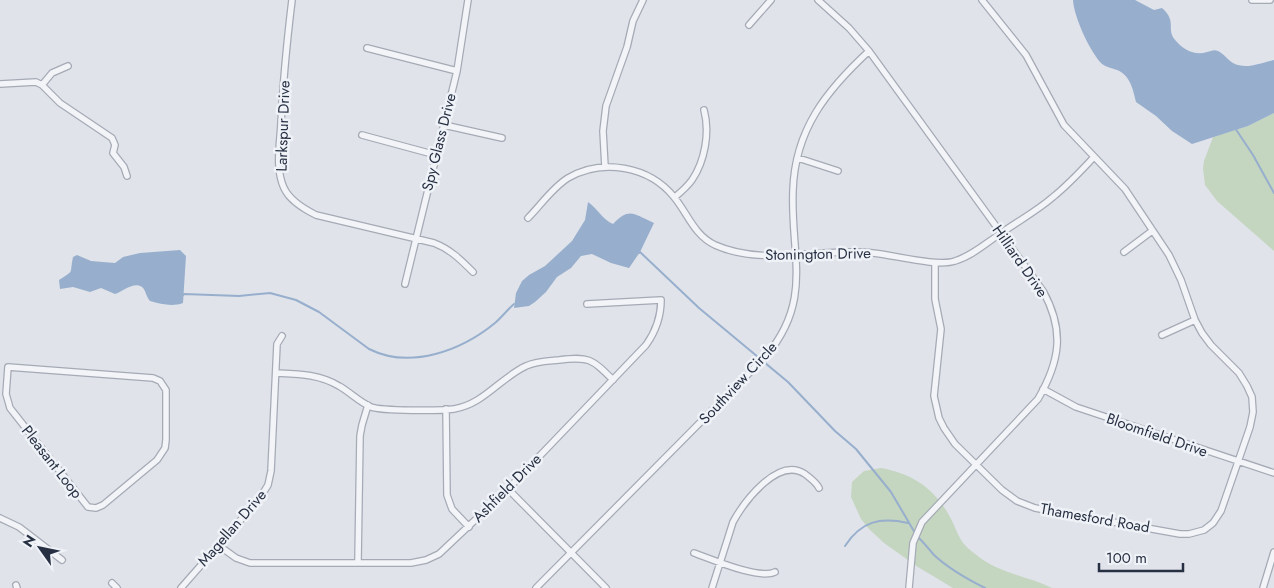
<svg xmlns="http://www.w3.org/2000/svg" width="1274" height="588" viewBox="0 0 1274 588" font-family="Jost,sans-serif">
<rect width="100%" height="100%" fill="#e0e3ea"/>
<path fill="#c4d5c0" d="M1274 113V251L1217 201 1205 185 1203 168 1204 161 1213 137 1248 126Z
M881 468C913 474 934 488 950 517 956 528 959 541 969 549 977 556 988 564 998 568 1016 576 1034 579 1052 588H953L918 567 884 543 869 529 861 519 851 497 852 482 864 471Z"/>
<path fill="#97afcd" d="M1073 0H1135L1154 10 1162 8C1178 22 1165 29 1176 41 1184 50 1195 56 1207 52 1211 51 1214 49 1218 51 1224 54 1228 60 1233 63 1246 70 1260 63 1274 60V113L1248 126 1192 144 1172 131 1156 116 1136 102C1133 89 1130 75 1117 70 1112 68 1106 67 1102 64 1090 52 1074 17 1073 0Z
M588 202C598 209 602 219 613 224 630 207 633 214 654 223L640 252 629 268 611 263 592 254 581 256 571 268 557 277 546 292 535 302 529 306 514 308 516 293 522 281 529 275 545 266 572 241 585 220Z
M180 250 186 256 183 303C172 307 161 304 150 301 146 297 146 290 142 287 134 281 122 292 115 294L101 288 90 292 73 287 60 289 59 280C75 269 69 276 73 257L77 255 91 261 115 263 123 257 140 253Z"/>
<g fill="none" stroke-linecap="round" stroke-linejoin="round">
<path stroke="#97afcd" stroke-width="2" d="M1235 128 1253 155 1274 193
M639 253 640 252 699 308 788 382 835 431 856 449 891 492 915 533
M182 296 184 294 239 296 270 293 296 300 319 312 369 349C411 370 462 350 495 323 502 317 508 309 514 304
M918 537C924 543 929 549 934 555 949 569 967 579 985 588
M845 546C861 521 880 517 908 523"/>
<g stroke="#a5aab5" stroke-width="8">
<path id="minor" d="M292 0C287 41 283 82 281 123 280 143 275 169 284 188 290 201 304 209 316 215L434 243C450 249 461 260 473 272
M818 0 849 28 869 51 1043 291C1065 331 1060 361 1038 399L922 522 913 543 909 588
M1252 0H1270
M749 25 771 0
M367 48 457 71
M0 84 36 82 42 85 60 103 112 138 115 145 113 153 124 167 127 176
M42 85 52 73 68 66
M444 125 502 138
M362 135 436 155
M798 158 838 171
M605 167 603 131 606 106 627 47 633 21 643 0
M675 197C681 192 687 187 692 180 705 161 710 132 704 110
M528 218C541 205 552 188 568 178 602 158 649 166 674 197 688 214 694 235 715 245 764 267 822 247 873 253 894 255 937 267 955 261 972 256 986 243 1000 234 1018 221 1037 211 1053 197 1068 185 1081 171 1094 157
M1124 252 1152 231
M935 263V299L941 329 934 396 939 418 944 428 955 444 1002 490 1017 501 1035 508 1180 534H1189L1204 530 1213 523 1221 511 1250 427 1253 412 1252 397 1247 386 1239 373 1211 345 1202 333 1195 320 1181 280 1169 255 1125 189 1064 125 1026 55 982 0
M405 284 457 71 468 0
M1162 335 1195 320
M8 367 153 378 160 381 166 390V440L165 448 157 460 103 505 96 508 88 507 10 408 6 394Z
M276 373C298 374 319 374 339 386 350 392 359 402 371 407 382 411 441 411 454 409 484 404 500 378 526 366 536 361 548 361 559 360 589 356 592 359 613 380
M1043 389 1076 407 1274 473
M446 409 447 495 452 509 469 527
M508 489 606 588
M0 518 19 527 62 560
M218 545 236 558 250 563H411L426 560 439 554 508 489 646 345C656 331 661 317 661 300L587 304
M694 553C711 559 759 580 775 572
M358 561 360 436 362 425 368 405
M112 583 117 588
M16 585 17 588
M181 588 260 498 268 485 271 471 277 344 282 336
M536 588 766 356C814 299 790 254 793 190 795 129 827 90 869 51
M712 588 733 522C744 502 778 456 805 474 811 479 816 482 819 488
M1263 588 1274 552"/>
</g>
<use href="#minor" stroke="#f3f4f8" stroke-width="5.5"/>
</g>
<g text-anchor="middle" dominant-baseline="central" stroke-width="5" stroke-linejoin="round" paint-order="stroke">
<g font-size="15" fill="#273043" stroke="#eff2f7">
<text transform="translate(283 126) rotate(-88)">Larkspur Drive</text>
<text transform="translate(439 142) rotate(-76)">Spy Glass Drive</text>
<text transform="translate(818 254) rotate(-1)">Stonington Drive</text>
<text transform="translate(1020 261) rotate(55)">Hilliard Drive</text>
<text transform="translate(738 383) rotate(-47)">Southview Circle</text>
<text transform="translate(1157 435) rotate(19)">Bloomfield Drive</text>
<text transform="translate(52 462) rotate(52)">Pleasant Loop</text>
<text transform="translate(507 488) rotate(-45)">Ashfield Drive</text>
<text transform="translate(1095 518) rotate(10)">Thamesford Road</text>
<text transform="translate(232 528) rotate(-49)">Magellan Drive</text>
</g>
</g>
<g transform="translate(40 548) rotate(303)" stroke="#eff2f7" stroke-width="4" paint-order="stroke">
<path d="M0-4L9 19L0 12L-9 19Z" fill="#273043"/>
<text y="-8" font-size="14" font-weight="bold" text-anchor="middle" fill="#273043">N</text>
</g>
<path d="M1099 563v8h84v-8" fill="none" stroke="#273043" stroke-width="2.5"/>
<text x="1106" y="563" font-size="15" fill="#273043" stroke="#eff2f7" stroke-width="4" paint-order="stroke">100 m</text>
</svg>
